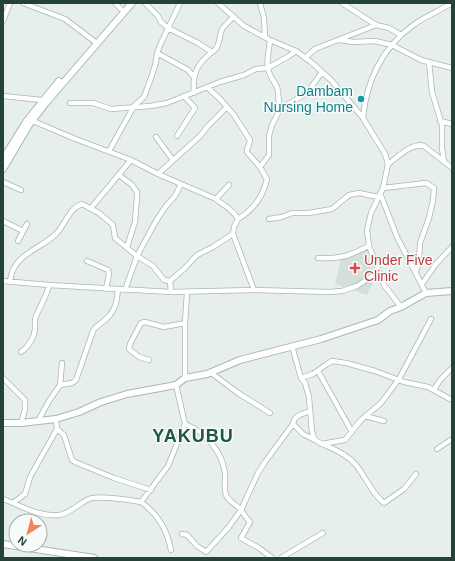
<svg xmlns="http://www.w3.org/2000/svg" width="455" height="561" viewBox="0 0 455 561" font-family="Helvetica,sans-serif">
<rect width="100%" height="100%" fill="#e6efeb"/>
<path fill="#d4dfda" d="M365 247 375 278 367 295 335 284 341 258Z"/>
<g fill="none" stroke-linecap="round" stroke-linejoin="round">
<g stroke="#a8b8b2" stroke-width="6">
<path id="minor" d="M23 3 65 19 94 41
M115 3 121 9
M145 3 158 16 161 22 168 28 198 43 212 52C197 64 192 74 194 93
M218 3 244 26 270 40 296 51 311 62 331 80 353 106 363 118 385 154 388 164 383 188 371 213 367 230 369 246 384 285 401 307
M260 3 264 18 265 37
M342 3 376 25 389 28 401 35
M3 21 10 3
M270 40C269 52 265 64 270 75 272 79 275 83 277 87 279 93 278 102 280 109
M339 40 354 42 375 41 392 45 421 60 452 68
M212 52C220 48 219 37 222 29 225 25 230 21 233 17
M157 53 188 70 193 76
M305 58 315 49 376 25
M429 62 432 92 442 125V148L444 162
M207 87 220 99 234 115 250 140 249 145 247 149V152L260 167 267 179C263 197 253 210 238 219
M3 96 42 100
M70 103H93L111 109 151 106 167 103 220 82 244 75 256 69 268 68 289 56 296 51
M363 118C366 82 382 48 412 26 424 17 439 11 452 3
M33 121 73 138 131 160 158 174 216 199C224 206 233 209 238 219L234 227 233 234 254 290
M440 121 452 124
M177 136 195 108 184 96
M156 137 173 160
M109 151 134 106 144 97 152 75 156 62 157 53 162 41 180 3
M388 164C397 158 412 142 424 146L452 168
M260 167 269 155V136L272 125 280 109 307 93 322 72
M158 174 200 136 208 126 227 107
M119 175 132 185 137 192V197L135 222 127 247
M3 182 21 190
M383 188 426 183 434 188 433 200 429 218 420 243 419 261 416 272
M380 193 397 237 426 293
M216 199 229 185
M91 208 131 160
M269 219 282 217 292 213H309L332 209 349 195 359 193 378 197
M3 221 23 231
M18 241 27 224
M318 258C342 259 348 256 369 246
M87 261 108 270 109 274 106 289
M3 281 49 285 171 292 254 290 329 292 342 291 357 286 378 272
M10 281C13 254 39 250 56 234 65 225 69 208 82 204L99 213 113 225 115 238 137 256 125 290
M170 281 164 280 153 266 137 256 156 221 166 206 175 196 181 184
M422 284 436 264 452 247
M171 292 170 281 185 268 197 255 213 247 233 234
M292 346 301 378 305 383 309 397 312 432 315 440C329 448 345 452 356 465 366 477 371 493 384 503L404 489 416 474
M21 352C29 346 34 339 35 329 35 323 34 319 37 314 41 304 47 296 49 285
M149 360 139 357 129 349 130 344 141 323 145 322 164 327 185 323
M318 371 352 432
M210 372 238 393 270 413
M3 378 25 400V409L21 423
M185 378V323L187 293
M301 378 313 374 327 364 332 361 346 363 375 371 404 382 428 387 452 400
M60 385 62 363
M434 389 441 379 452 368
M365 416 384 421
M56 419 57 429 64 435 72 460 75 462 114 478 151 490
M38 421 49 401 60 385 72 383 76 380 93 331C96 325 103 323 107 318 116 310 117 300 118 289
M185 424C205 432 222 451 225 473 226 480 223 487 226 495 229 502 236 504 241 510 244 514 246 518 250 522L241 538 259 548 272 558
M293 424C294 415 303 414 310 411
M321 444 345 440 361 420 381 403 399 379 431 319
M437 449 452 439
M3 499C22 506 38 517 59 515 70 514 79 503 89 499 97 495 130 500 141 502L168 466 185 424 176 385
M141 502C158 514 167 529 171 550
M13 503 25 494 30 477 57 429
M182 534 187 535 197 546 206 552 228 528 241 510 258 473 265 462 293 424 303 434 315 440
M281 558 323 533"/>
</g>
<g stroke="#a8b8b2" stroke-width="8">
<path id="tertiary" d="M3 159 26 122 59 81
M3 169 29 125 45 104 132 3
M3 423H21L56 419 79 412 101 402 127 394 176 385 185 378 207 374 240 360 321 339 378 320 390 311 401 307 426 293 452 291
M3 544 94 558"/>
</g>
<use href="#minor" stroke="#fff" stroke-width="4.5"/>
<use href="#tertiary" stroke="#fff" stroke-width="6"/>
</g>
<circle fill="#0f9aa8" stroke="#f7fbf9" stroke-width="1.5" cx="361" cy="99" r="4"/>
<path fill="#e0444e" stroke="#f7fbf9" stroke-width="1.5" d="M353 262h4v4h4v4h-4v4h-4v-4h-4v-4h4z"/>
<g text-anchor="middle" dominant-baseline="central" stroke-width="3" stroke-linejoin="round" paint-order="stroke">
<g font-size="14" fill="#0d838f" stroke="#f7fbf9" text-anchor="end">
<text x="353" y="91">Dambam<tspan x="353" dy="16">Nursing Home</tspan></text>
</g>
<g font-size="14" fill="#be3a42" stroke="#f7fbf9" text-anchor="start">
<text x="364" y="260">Under Five<tspan x="364" dy="16">Clinic</tspan></text>
</g>
<g font-size="18" font-weight="bold" letter-spacing="1" fill="#1f5548" stroke="#f7fbf9">
<text x="193" y="436">YAKUBU</text>
</g>
</g>
<rect width="455" height="561" fill="none" stroke="#24423a" stroke-width="8"/>
<g transform="translate(28 533) rotate(216)"><circle r="19" fill="#f7fbf9" stroke="#a3b1ad"/>
<path d="M0-3L7 15L0 10L-7 15Z" fill="#f4845f"/>
<text y="-6" font-size="11" font-weight="bold" text-anchor="middle" fill="#24423a">N</text>
</g>
</svg>
